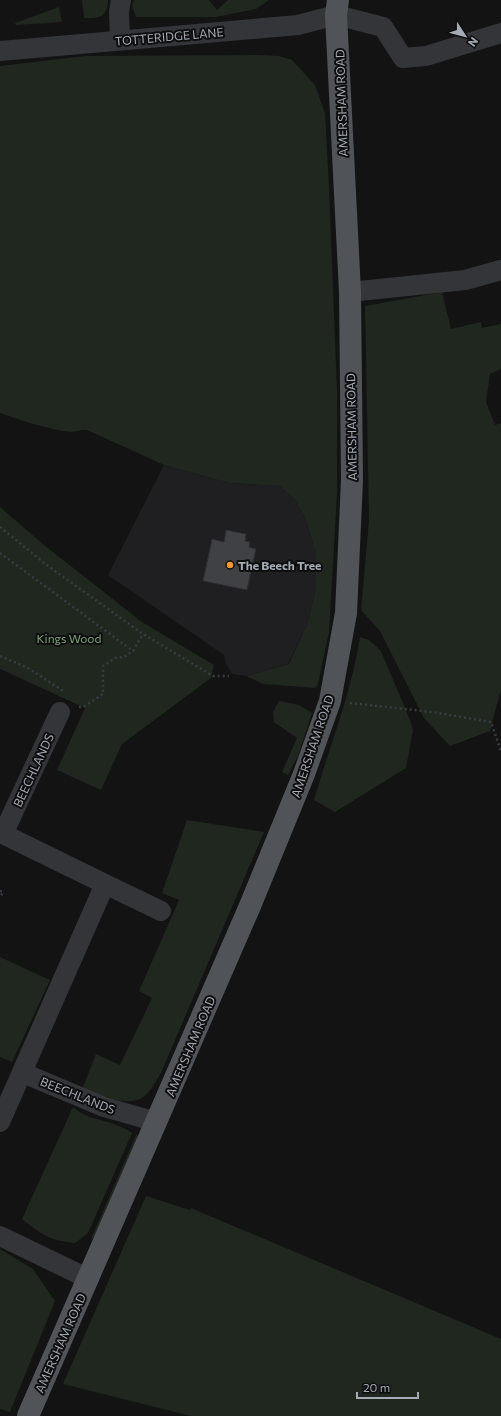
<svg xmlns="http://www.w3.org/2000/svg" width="501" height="1416" viewBox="0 0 501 1416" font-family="Commissioner,sans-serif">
<rect width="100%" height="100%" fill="#131314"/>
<path fill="#1f1f21" d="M164 465 229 483 280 486 295 500 305 518 316 554V588L308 622 288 664 246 676 232 674 226 664 224 655 108 575Z"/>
<path fill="#1f271f" d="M82 0H108C107 18 100 18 84 18Z
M134 0H209L217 10 228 0H269L256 9 216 17H136L132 6Z
M59 7 62 22 16 25 15 23Z
M260 55 279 56 292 60 315 85 325 113 329 187 337 391V494L329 632 318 684 315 688 263 684 246 676 289 664 308 622 316 588V554L305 518 295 500 280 486 229 483 164 465 87 430C81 429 77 432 71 432 47 429 23 421 0 413V66L85 56Z
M442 292 451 329 481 322 482 328 501 324V369L490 374 486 402 495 425 501 423V689L490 731 450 746 424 718 380 631 361 610 369 520 365 306Z
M0 507 44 545 142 622 214 665 211 678 122 744 101 790 57 770 85 708 0 669Z
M360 637 369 640 381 651 410 720 413 730 406 768 335 812 314 800C330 745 351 694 360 637Z
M279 701 299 705 312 713 298 756 288 775 282 772 297 738 274 722 273 712Z
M187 820 264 832 161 1073C156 1081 150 1093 142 1098 130 1106 93 1097 81 1092L96 1054 120 1065 152 998 139 991 179 900 162 893Z
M0 957 50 980 12 1062 0 1057Z
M73 1107C87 1121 113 1119 132 1133L88 1233 75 1243C50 1241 41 1234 22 1219Z
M137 1133 139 1144 97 1235 91 1239Z
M146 1196 190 1210 191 1208 501 1339V1416H191L63 1384Z
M0 1249 33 1269 55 1301 10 1412 0 1409Z"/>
<path fill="#3f4144" stroke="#2d2d30" d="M226 530 246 534 245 541 250 542 249 547 256 549 247 590 203 581 212 539 224 542Z"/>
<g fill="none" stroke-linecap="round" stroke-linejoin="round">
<path stroke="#3a3c40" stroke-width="2.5" stroke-dasharray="2 3" stroke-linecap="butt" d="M0 527 48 566 143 634 213 676H229
M0 553 133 651
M0 656 28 668 65 692
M350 703 432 712 491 722 501 751
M79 707 85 706 103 694V666L115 658 124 657 133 651 143 634
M0 891 3 892 0 898"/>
<path stroke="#343539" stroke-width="20" d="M120 40 119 12 121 0
M0 51 298 25 336 15 383 27 403 58 426 56 501 33
M350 292 465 280 501 270
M105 884 161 911
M23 1073 104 1107 157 1122
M0 1122 105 884 3 834 60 712
M0 1236 89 1279"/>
<path stroke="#505358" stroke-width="22" d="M28 1416 250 906 304 774 330 701 346 613 352 480 350 292 336 15 338 0"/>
</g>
<circle fill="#f1992e" stroke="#0e0e0f" stroke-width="1.5" cx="230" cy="565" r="4"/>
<g text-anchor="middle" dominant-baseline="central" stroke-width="4" stroke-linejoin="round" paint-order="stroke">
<g font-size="12" fill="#a4abb5" stroke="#0e0e0f">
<text transform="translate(169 36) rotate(-5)">TOTTERIDGE LANE</text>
<text transform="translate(341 103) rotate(-92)">AMERSHAM ROAD</text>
<text transform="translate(351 427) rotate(-91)">AMERSHAM ROAD</text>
<text transform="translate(312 746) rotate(-71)">AMERSHAM ROAD</text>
<text transform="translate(33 770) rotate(-65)">BEECHLANDS</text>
<text transform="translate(190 1046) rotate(-67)">AMERSHAM ROAD</text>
<text transform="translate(78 1095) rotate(22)">BEECHLANDS</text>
<text transform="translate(60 1343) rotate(-66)">AMERSHAM ROAD</text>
</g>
<g font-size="12" font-weight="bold" fill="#a4abb5" stroke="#0e0e0f" text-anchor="start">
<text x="238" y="565">The Beech Tree</text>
</g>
<g font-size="12" fill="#7da07b" stroke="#0e0e0f">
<text x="69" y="638">Kings Wood</text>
</g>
</g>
<g transform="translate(465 36) rotate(126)" stroke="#0e0e0f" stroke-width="3" paint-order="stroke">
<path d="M0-3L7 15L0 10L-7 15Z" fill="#a4abb5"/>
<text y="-6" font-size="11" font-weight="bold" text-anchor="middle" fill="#a4abb5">N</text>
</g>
<path d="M357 1392v6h61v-6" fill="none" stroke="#a4abb5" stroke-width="2"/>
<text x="363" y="1392" font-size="12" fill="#a4abb5" stroke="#0e0e0f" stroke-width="3" paint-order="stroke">20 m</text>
</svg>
